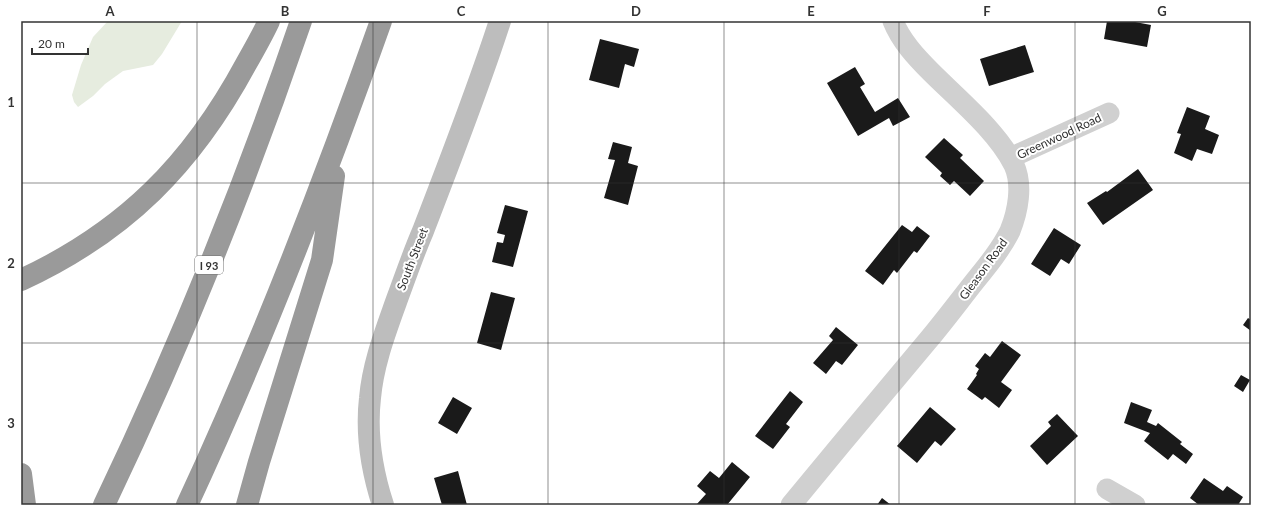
<svg xmlns="http://www.w3.org/2000/svg" width="1272" height="526" viewBox="0 0 1272 526" font-family="Lato,sans-serif">
<rect width="100%" height="100%" fill="#fff"/>
<path fill="#e6ecdf" d="M108 21H182L162 54 153 65 123 71 105 84 93 96 78 107 74 102 72 95 81 65 93 37Z"/>
<path fill="#1a1a1a" d="M1107 21H1130L1151 25 1147 47 1104 39Z
M600 39 639 49 634 67 625 64 619 88 589 80Z
M1025 45 1034 72 989 86 980 59Z
M855 67 865 84 860 87 875 112 898 98 910 117 893 126 889 118 858 136 827 83Z
M1187 107 1210 116 1205 129 1219 135 1212 154 1197 149 1192 161 1174 153 1181 134 1177 133Z
M944 138 963 155 960 158 984 181 970 196 954 181 950 185 940 176 942 173 925 157Z
M613 142 632 147 628 163 638 166 628 205 604 198 615 160 608 159Z
M1138 169 1153 190 1103 225 1087 203 1106 191 1107 192Z
M505 205 528 211 513 267 492 262 497 242 503 243 505 235 497 233Z
M902 225 912 232 917 226 930 236 917 253 914 251 897 273 894 270 883 285 865 271Z
M1054 228 1081 245 1069 264 1061 259 1050 276 1031 264Z
M491 292 515 298 501 350 477 343Z
M1248 318 1251 320V331L1243 325Z
M836 327 858 345 842 365 836 361 826 374 813 363 833 340 829 336Z
M1002 341 1021 355 1001 382 1012 390 999 408 985 397 982 400 967 389 977 375 976 374 979 369 975 366 985 353 990 357Z
M1241 375 1250 380 1243 392 1234 386Z
M790 391 803 402 786 424 790 427 773 449 755 436Z
M453 397 472 408 457 434 438 423Z
M1131 402 1152 410 1147 422 1156 426 1158 423 1182 442 1180 444 1193 454 1186 464 1173 454 1168 460 1144 441 1150 433 1124 423Z
M930 407 956 429 941 446 935 441 917 463 897 446Z
M1057 414 1078 436 1047 465 1030 446 1051 426 1048 422Z
M732 462 750 477 727 505H696L706 494 697 486 710 471 719 478Z
M458 471 467 505H442L434 478Z
M1204 478 1223 491 1227 486 1243 497 1238 505H1199L1190 498Z
M882 498 891 505H877Z"/>
<g fill="none" stroke-linecap="round" stroke-linejoin="round">
<path stroke="#d0d0d0" stroke-width="21" d="M1010 158 1109 113
M1107 489 1135 505
M791 505C837 449 883 394 930 338 945 320 960 300 975 281 988 265 1001 249 1010 231 1018 211 1023 185 1014 165 997 131 958 99 931 72 916 57 901 41 893 21"/>
<path stroke="#bdbdbd" stroke-width="22" d="M383 505C372 471 366 433 370 398 373 364 385 333 396 302 405 278 413 254 423 231 450 161 477 92 500 21"/>
<path stroke="#9a9a9a" stroke-width="22" d="M21 280C125 232 192 164 246 64 254 50 262 36 269 21
M21 474 25 505
M104 505C179 348 245 185 301 21
M187 505C260 348 323 185 381 21
M247 505 259 462 322 260 334 176"/>
</g>
<path fill="none" stroke="#333" stroke-width="1" stroke-opacity="0.55" d="M197 21V505M373 21V505M548 21V505M724 21V505M899 21V505M1075 21V505M21 183H1251M21 343H1251"/>
<g text-anchor="middle" dominant-baseline="central" stroke-width="4" stroke-linejoin="round" paint-order="stroke">
<rect fill="#fff" stroke="#707070" stroke-width="1" x="195" y="256" width="28" height="18" rx="3"/>
<g font-size="11" font-weight="bold" fill="#333">
<text x="209" y="265">I 93</text>
</g>
<g font-size="12" fill="#333" stroke="#fff">
<text transform="translate(1059 136) rotate(-25)">Greenwood Road</text>
<text transform="translate(412 259) rotate(-69)">South Street</text>
<text transform="translate(983 269) rotate(-54)">Gleason Road</text>
</g>
</g>
<rect width="1272" height="526" fill="none" stroke="#ffffff" stroke-width="44"/>
<path d="M32 48v6h56v-6" fill="none" stroke="#333333" stroke-width="2"/>
<text x="38" y="48" font-size="12" fill="#333333" stroke="#ffffff" stroke-width="3" paint-order="stroke">20 m</text>
<rect x="22" y="22" width="1228" height="482" fill="none" stroke="#333" stroke-width="1.5"/>
<g font-size="13" text-anchor="middle" font-weight="bold" fill="#333">
<text x="110" y="16">A</text>
<text x="285" y="16">B</text>
<text x="461" y="16">C</text>
<text x="636" y="16">D</text>
<text x="811" y="16">E</text>
<text x="987" y="16">F</text>
<text x="1162" y="16">G</text>
<text x="11" y="107">1</text>
<text x="11" y="268">2</text>
<text x="11" y="428">3</text>
</g>
</svg>
